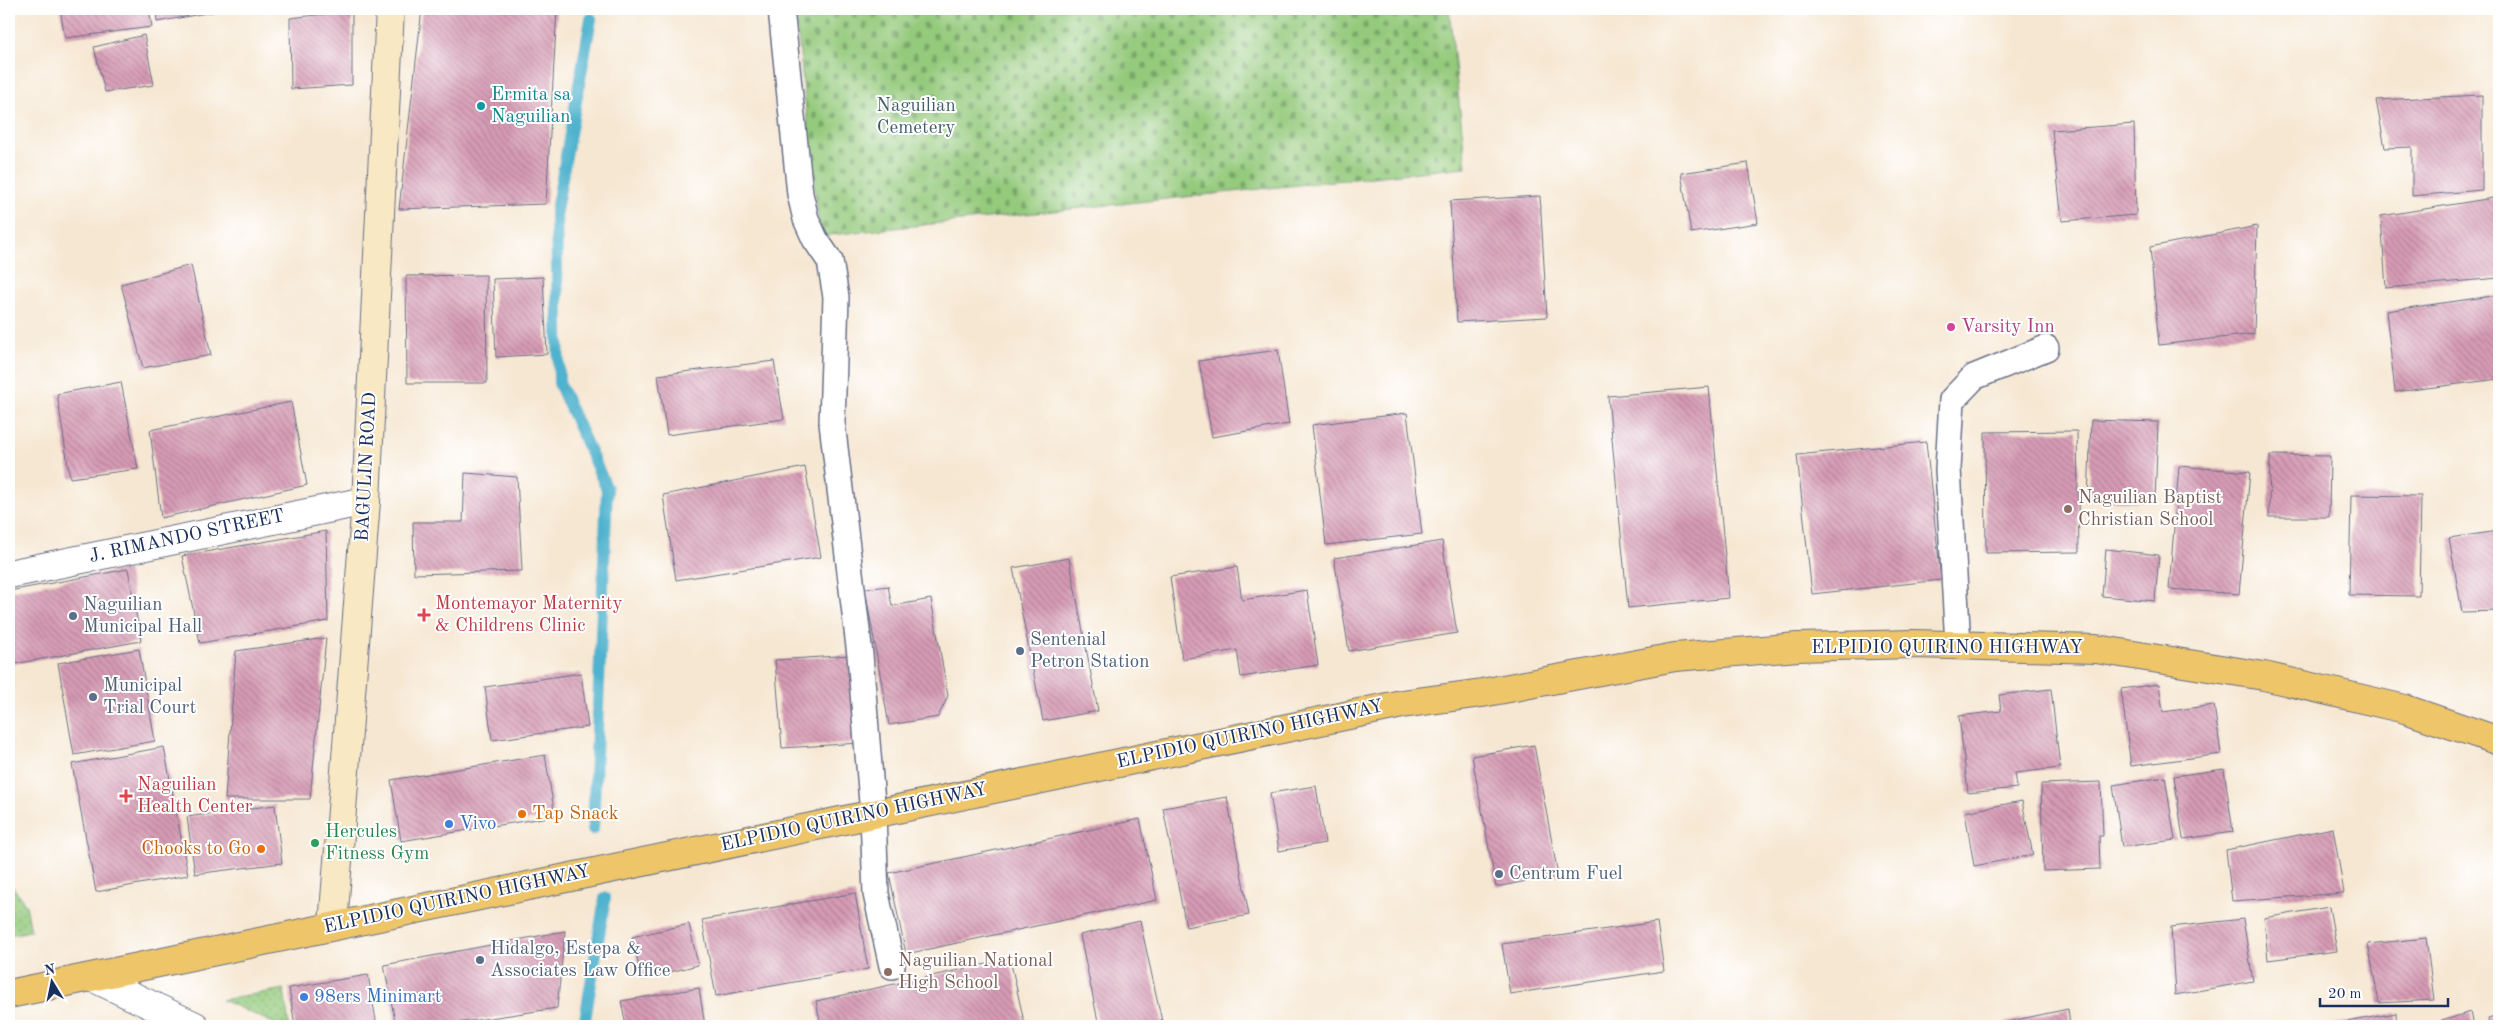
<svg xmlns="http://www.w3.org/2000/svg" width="2508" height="1035" viewBox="0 0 2508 1035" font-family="'Old Standard TT',serif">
<defs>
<pattern id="grass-dots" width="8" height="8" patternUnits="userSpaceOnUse" patternTransform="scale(1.25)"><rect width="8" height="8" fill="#94ca7c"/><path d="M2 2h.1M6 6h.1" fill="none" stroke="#78a469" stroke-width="1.8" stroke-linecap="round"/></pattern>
<pattern id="cemetery-stones" width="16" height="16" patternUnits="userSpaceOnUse" patternTransform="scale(1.25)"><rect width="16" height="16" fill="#94ca7c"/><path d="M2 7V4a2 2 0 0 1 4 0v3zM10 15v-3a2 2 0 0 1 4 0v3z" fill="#78a469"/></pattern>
<pattern id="building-back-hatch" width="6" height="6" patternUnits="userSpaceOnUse" patternTransform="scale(1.25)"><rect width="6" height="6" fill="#d79bb4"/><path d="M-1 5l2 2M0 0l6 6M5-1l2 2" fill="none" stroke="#ae7f96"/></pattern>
</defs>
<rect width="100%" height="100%" fill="#fff"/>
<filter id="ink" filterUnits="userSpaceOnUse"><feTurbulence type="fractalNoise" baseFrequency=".02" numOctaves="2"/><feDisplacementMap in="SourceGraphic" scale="10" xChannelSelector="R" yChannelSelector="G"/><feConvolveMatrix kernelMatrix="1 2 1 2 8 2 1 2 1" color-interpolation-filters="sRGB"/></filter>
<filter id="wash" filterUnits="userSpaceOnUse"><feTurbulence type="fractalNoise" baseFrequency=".0096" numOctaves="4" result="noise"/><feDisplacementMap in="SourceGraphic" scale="20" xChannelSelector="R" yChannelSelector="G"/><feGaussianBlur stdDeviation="1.12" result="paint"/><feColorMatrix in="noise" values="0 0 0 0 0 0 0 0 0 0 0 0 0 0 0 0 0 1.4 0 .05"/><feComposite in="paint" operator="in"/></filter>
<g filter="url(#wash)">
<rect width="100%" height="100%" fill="#f6e7d2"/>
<path fill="url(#grass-dots)" stroke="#587c6d" d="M9 882 26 905 31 931 9 935Z
M284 989 289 1026H280L222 1000Z"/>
<path fill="url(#cemetery-stones)" stroke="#587c6d" d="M795 9H1449L1466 167 820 236Z"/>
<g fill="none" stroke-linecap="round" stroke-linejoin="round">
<path stroke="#50b2ce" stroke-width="12" d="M591 19 556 211 559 383 607 489 593 829
M584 1026 605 898"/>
</g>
<g id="blocks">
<path fill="url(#building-back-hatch)" d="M60 9H149L152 27 65 38Z
M156 9H223V10L157 22Z
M422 9H557L546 204 399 209Z
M352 11V85L291 89 290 18Z
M144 35 154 85 105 92 94 47Z
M2482 95V190L2412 196V147L2385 148 2376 100Z
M2134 124 2136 215 2062 221 2052 130Z
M1748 163 1758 223 1691 233 1681 173Z
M1540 196 1547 317 1457 322 1450 201Z
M2499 197V278L2386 288 2381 216Z
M2257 226 2254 334 2159 345 2150 247Z
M191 265 211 355 143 368 121 284Z
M486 275 487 383H407L406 276Z
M543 277 547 354 496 357 493 279Z
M2499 295V379L2395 392 2386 311Z
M1278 350 1289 424 1212 437 1199 361Z
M774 361 784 419 667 435 658 375Z
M121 382 138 469 70 478 57 394Z
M1709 387 1729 598 1628 608 1608 396Z
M291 402 307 485 161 518 150 430Z
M1407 413 1422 534 1326 545 1312 425Z
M2091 420 2158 422 2155 502 2088 500Z
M2077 431 2079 552 1986 553 1985 432Z
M1926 442 1941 580 1812 594 1797 455Z
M2270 455 2330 456 2329 517H2269Z
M2179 466 2250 472 2239 594 2169 589Z
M805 467 821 557 676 580 663 495Z
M465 473 517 477 522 571 414 574 413 522H463Z
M2351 495 2421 496 2419 596 2349 595Z
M326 531 328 621 200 643 182 556Z
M2499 531V611L2462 612 2449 538Z
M1442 541 1457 633 1349 651 1334 558Z
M2106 549 2159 555 2155 601 2102 596Z
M1069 558 1098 711 1043 721 1013 568Z
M1237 567 1242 600 1307 590 1318 665 1241 677 1237 650 1182 659 1170 577Z
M128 569 141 641 9 665V591Z
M888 586 892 606 931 599 948 696 938 717 889 725 865 589Z
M326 638 310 799H225L236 651Z
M139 649 155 741 74 755 58 663Z
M853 655 860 743 782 748 775 660Z
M581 673 588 727 492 740 485 687Z
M2159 684 2163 712 2214 705 2221 754 2131 766 2121 689Z
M2051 689 2060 768 2015 773 2017 788 1968 793 1959 716 2001 711 1999 695Z
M1534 745 1558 875 1496 887 1472 756Z
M164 747 188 875 96 892 72 764Z
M545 755 555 816 401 841 391 780Z
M2224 769 2233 832 2183 839 2174 776Z
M2165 777 2175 840 2122 847 2113 785Z
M2101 782 2103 836H2099L2100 869 2043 871 2041 784Z
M1316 786 1325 843 1279 851 1270 793Z
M1227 797 1249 915 1186 927 1163 808Z
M2022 801 2033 855 1974 866 1965 812Z
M275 805 282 863 195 874 187 817Z
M1140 819 1157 900 906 954 889 873Z
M2333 828 2344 893 2232 901 2226 850Z
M855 893 868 969 716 996 702 920Z
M2329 907 2337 951 2268 960 2264 918Z
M2243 919 2253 981 2175 995 2171 927Z
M1140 921 1163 1026H1099L1080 935Z
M1657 922 1664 971 1510 994 1502 944Z
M689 924 698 965 642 979 632 937Z
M565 931 557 1008 457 1023V1026H396L384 965Z
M2426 938 2434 1000 2379 1003 2368 944Z
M1010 959 1025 1026H821L816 1001Z
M368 975 377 1026H295L289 988Z
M699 988 705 1026H626L621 1001Z
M2068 1009 2070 1026H1998L1997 1024Z
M2470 1012 2473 1026H2426Z
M2396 1013 2397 1026H2335V1024Z
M2499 1016V1026H2489L2488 1019Z"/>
</g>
</g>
<g filter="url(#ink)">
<use href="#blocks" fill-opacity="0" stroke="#686f87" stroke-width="1"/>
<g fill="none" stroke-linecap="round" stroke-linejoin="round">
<g stroke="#686f87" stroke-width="28">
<path id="lane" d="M781 9 800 194 806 219 815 239 830 261 836 297 832 423 860 655 873 815 876 894 892 966
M1958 645 1948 469 1952 400 1974 377 2046 348"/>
</g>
<g stroke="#686f87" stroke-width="30">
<path id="street" d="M9 574 366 501
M94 978 195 1026"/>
</g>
<g stroke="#686f87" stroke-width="30">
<path id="secondary" d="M333 925 366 501 390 9"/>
</g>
<g stroke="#686f87" stroke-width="30">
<path id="highway" d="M9 994 1402 704 1482 693 1675 657 1798 647 1913 644 2096 649 2264 676 2405 709 2499 741"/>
</g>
<use href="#lane" stroke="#fff" stroke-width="25"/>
<use href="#street" stroke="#fff" stroke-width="28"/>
<use href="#secondary" stroke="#f8e8c3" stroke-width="28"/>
<use href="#highway" stroke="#eec569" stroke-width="28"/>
</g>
</g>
<circle fill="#0f9aa8" stroke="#fff" stroke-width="2" cx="481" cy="106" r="5"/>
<circle fill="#d1479c" stroke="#fff" stroke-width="2" cx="1951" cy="327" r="5"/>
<g fill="#8d6e63" stroke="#fff" stroke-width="2">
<circle cx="2068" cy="509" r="5"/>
<circle cx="888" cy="972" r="5"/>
</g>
<g fill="#e0444e" stroke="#fff" stroke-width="2">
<path d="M421.5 607.5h5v5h5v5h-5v5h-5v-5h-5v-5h5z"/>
<path d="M123.5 788.5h5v5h5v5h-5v5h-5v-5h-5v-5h5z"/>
</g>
<g fill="#5c6f8a" stroke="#fff" stroke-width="2">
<circle cx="73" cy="616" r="5"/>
<circle cx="1020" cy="651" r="5"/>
<circle cx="93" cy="697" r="5"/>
<circle cx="1499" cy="874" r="5"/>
<circle cx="480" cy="960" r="5"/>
</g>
<g fill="#e8710a" stroke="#fff" stroke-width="2">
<circle cx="522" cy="814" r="5"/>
<circle cx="261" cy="849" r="5"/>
</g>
<g fill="#3f7fe0" stroke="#fff" stroke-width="2">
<circle cx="449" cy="824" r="5"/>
<circle cx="304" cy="997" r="5"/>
</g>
<circle fill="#2e9e5b" stroke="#fff" stroke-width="2" cx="315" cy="843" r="5"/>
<g text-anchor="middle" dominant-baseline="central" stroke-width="4" stroke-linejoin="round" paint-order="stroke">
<g font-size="19" fill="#0d838f" stroke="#fff" text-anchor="start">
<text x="491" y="95">Ermita sa<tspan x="491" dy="22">Naguilian</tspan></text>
</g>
<g font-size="19" fill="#3f5e67" stroke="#fff">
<text x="916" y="106">Naguilian<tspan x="916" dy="22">Cemetery</tspan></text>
</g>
<g font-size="19" fill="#b23c85" stroke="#fff" text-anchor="start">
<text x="1961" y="327">Varsity Inn</text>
</g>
<g font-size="19" fill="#1b2f5e" stroke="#fff">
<text transform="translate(367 467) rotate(-87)">BAGULIN ROAD</text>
<text transform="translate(187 537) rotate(-12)">J. RIMANDO STREET</text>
<text x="1947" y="648">ELPIDIO QUIRINO HIGHWAY</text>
<text transform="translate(1250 735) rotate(-12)">ELPIDIO QUIRINO HIGHWAY</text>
<text transform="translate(854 818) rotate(-12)">ELPIDIO QUIRINO HIGHWAY</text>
<text transform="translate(457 900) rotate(-12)">ELPIDIO QUIRINO HIGHWAY</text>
</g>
<g font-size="19" fill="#785e54" stroke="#fff" text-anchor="start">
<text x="2078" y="498">Naguilian Baptist<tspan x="2078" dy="22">Christian School</tspan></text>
<text x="898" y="961">Naguilian National<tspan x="898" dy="22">High School</tspan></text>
</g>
<g font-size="19" fill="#be3a42" stroke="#fff" text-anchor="start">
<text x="435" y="604">Montemayor Maternity<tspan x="435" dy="22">&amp; Childrens Clinic</tspan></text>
<text x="137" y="785">Naguilian<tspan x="137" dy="22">Health Center</tspan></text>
</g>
<g font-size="19" fill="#4e5e75" stroke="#fff" text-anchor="start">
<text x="83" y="605">Naguilian<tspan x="83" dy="22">Municipal Hall</tspan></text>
<text x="1030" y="640">Sentenial<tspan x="1030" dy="22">Petron Station</tspan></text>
<text x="103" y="686">Municipal<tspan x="103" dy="22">Trial Court</tspan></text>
<text x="1509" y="874">Centrum Fuel</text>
<text x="490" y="949">Hidalgo, Estepa &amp;<tspan x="490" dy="22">Associates Law Office</tspan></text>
</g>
<g font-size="19" fill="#c56008" stroke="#fff" text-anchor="start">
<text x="532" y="814">Tap Snack</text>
<text x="251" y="849" text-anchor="end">Chooks to Go</text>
</g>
<g font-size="19" fill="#366cbe" stroke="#fff" text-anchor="start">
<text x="459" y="824">Vivo</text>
<text x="314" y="997">98ers Minimart</text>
</g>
<g font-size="19" fill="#27864d" stroke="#fff" text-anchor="start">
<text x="325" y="832">Hercules<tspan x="325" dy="22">Fitness Gym</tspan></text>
</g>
</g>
<rect width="2508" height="1035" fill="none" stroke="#fff" stroke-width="30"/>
<g transform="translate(52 982) rotate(350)" stroke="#ffffff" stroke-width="4" paint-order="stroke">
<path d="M0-4L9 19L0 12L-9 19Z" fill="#1b2f5e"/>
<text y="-8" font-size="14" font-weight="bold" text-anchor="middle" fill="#1b2f5e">N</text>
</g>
<path d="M2320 998v8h128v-8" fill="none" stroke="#1b2f5e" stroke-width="2.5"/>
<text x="2328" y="998" font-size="15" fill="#1b2f5e" stroke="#ffffff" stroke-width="4" paint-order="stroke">20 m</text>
</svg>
